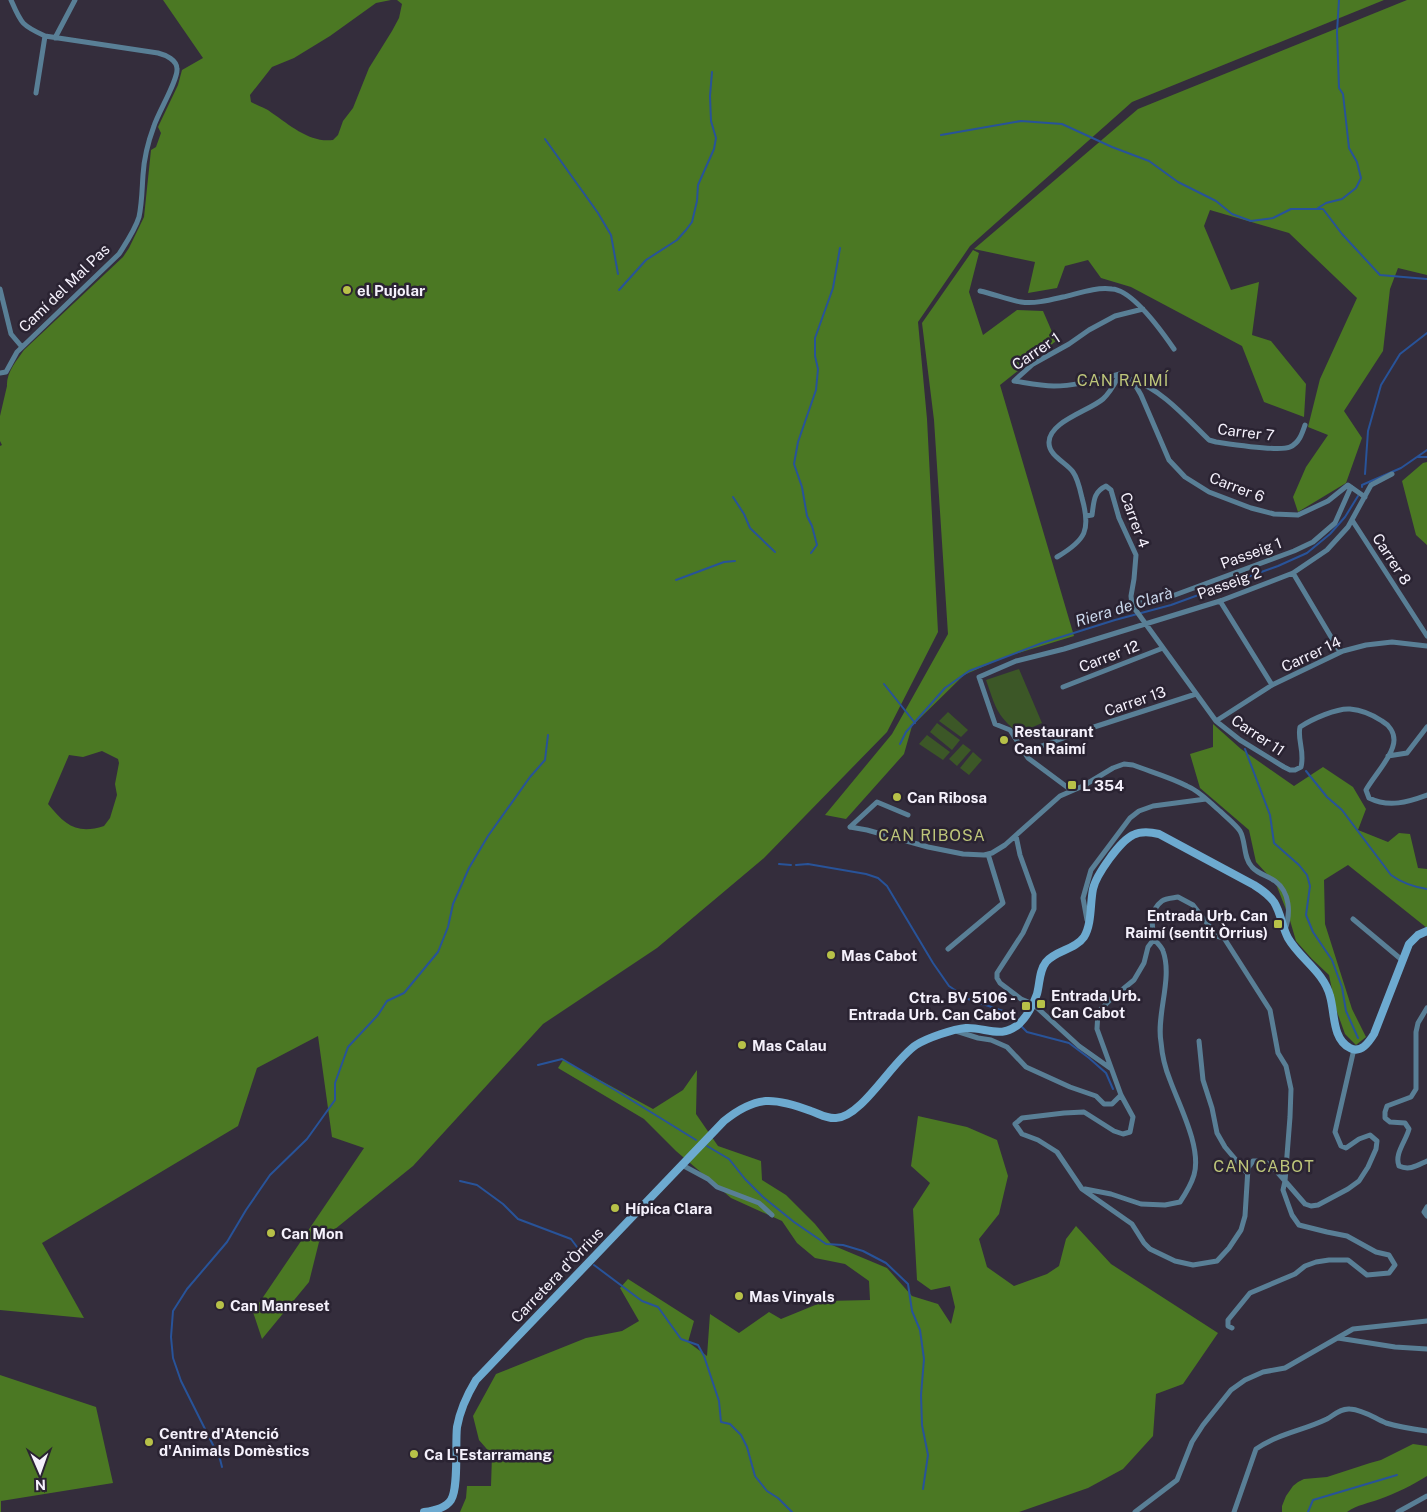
<svg xmlns="http://www.w3.org/2000/svg" width="1427" height="1512" viewBox="0 0 1427 1512" font-family="'Public Sans',sans-serif">
<rect width="100%" height="100%" fill="#342d3c"/>
<path fill="#3c5727" d="M1019 669 1042 723 1019 733C996 716 995 705 986 680Z
M948 712 968 730 961 737 939 721Z
M937 723 960 740 952 750 930 732Z
M927 735 950 752 943 760 919 744Z
M963 744 971 750 957 766 949 759Z
M973 752 982 760 969 775 960 768Z"/>
<path fill="#4b7823" fill-rule="evenodd" d="M163 0H391L376 3 330 36 294 58 272 67 250 95 251 102C258 106 266 108 272 113 291 126 310 143 333 140L338 135 343 121 353 108 369 68 392 31 399 18 402 4 397 0H1384L1132 102 970 246 918 322 927 419 938 632 887 732 764 858 657 948 543 1024 413 1166 319 1242 309 1282 262 1339 253 1312 364 1148 332 1137 318 1036 257 1068 238 1126 42 1243 84 1318 0 1310V446L2 445 0 441V416L7 386C6 373 17 360 24 350L123 257 129 248 144 217 151 150 156 147 161 133 158 127 178 85 182 70 203 58ZM102 751 118 759 119 763 115 784 117 795 110 818 104 826C77 835 65 825 48 804L69 755 83 757Z
M1407 0H1427V275L1398 268 1390 289 1383 351 1344 411 1362 438 1346 483 1298 512 1293 497 1306 467 1328 435 1308 427 1320 379 1357 298 1289 233 1210 210 1204 226 1231 290 1259 282 1252 335 1271 341 1306 384 1304 417 1264 402 1242 346 1131 287 1101 278 1088 260 1065 266 1057 288 1028 293 1035 262 974 249 1138 109Z
M973 250 979 253 969 292 983 335 1017 310 1043 311 1056 341 1000 385 1074 636 1005 657 964 675 912 726 904 754 846 819 825 815 892 734 948 634 934 420 922 323Z
M1427 462V545L1416 535 1402 481 1423 463Z
M1213 724 1241 749 1294 786 1323 767 1353 787 1366 809 1358 830 1388 842 1399 833 1410 834 1418 868 1427 869V928L1348 865 1324 880 1325 924 1352 1009 1366 1037 1356 1045 1345 1034 1336 1009 1329 975 1312 959 1296 941 1289 917 1276 884 1256 862 1249 830 1200 788 1190 754 1213 747Z
M563 1060 653 1109 683 1090 697 1070 696 1114 718 1146 761 1161 762 1180 786 1195 815 1224 832 1245 887 1268 912 1296 938 1304 951 1324 955 1307 950 1286 931 1290 917 1280 913 1209 930 1183 911 1166 918 1116 967 1127 997 1140 1008 1176 999 1214 979 1239 987 1267 1014 1286 1047 1274 1059 1266 1066 1239 1076 1226 1111 1264 1218 1333 1183 1384 1156 1394 1153 1436 1123 1469 1088 1488 1019 1512H460L466 1498 467 1486H491L492 1455 479 1440 473 1416 496 1374 586 1338 622 1331 639 1321 620 1288 628 1279 694 1321 688 1342 707 1356 710 1314 739 1333 769 1312 781 1319 825 1301 870 1300 869 1281 845 1264 815 1258 797 1243 782 1221 731 1198 676 1151 644 1119 558 1068Z
M0 1375 96 1407 113 1483 1 1501V1512H0Z
M1413 1444 1427 1446V1476C1413 1485 1396 1493 1380 1499 1369 1503 1357 1505 1347 1512H1282V1506L1286 1496 1293 1486 1298 1482 1304 1479 1327 1477 1370 1463 1381 1460Z"/>
<g fill="none" stroke-linecap="round" stroke-linejoin="round">
<path stroke="#285399" stroke-width="2" d="M941 135 1021 121 1062 124 1112 147 1149 161 1178 182 1216 201 1232 214 1251 221 1273 218 1291 209H1323L1342 234 1380 275 1427 279
M545 139 598 213 611 235 618 274
M1318 208 1326 203 1342 199 1356 188 1361 178 1357 162 1349 148 1343 94 1339 88 1337 32 1339 0
M619 290 646 260 677 240 686 230 692 222 697 201 698 185 714 149 716 138 711 121 710 96 712 72
M1417 457H1427
M1365 474 1368 431 1381 385 1400 354 1427 333
M1362 487V485L1401 468 1427 450
M733 497 744 514 750 528 775 552
M811 553 817 545 812 526 807 516 802 487 794 464 798 442 816 390 818 369 815 356V338L833 288 840 248
M676 580 724 562 735 561
M884 684 915 723
M900 744 906 732 945 688 969 671 1042 643 1115 620 1171 605 1278 566 1307 553 1330 534 1345 517 1358 496
M1245 749 1270 815 1274 843 1299 865 1307 875 1310 886 1306 915 1313 932 1332 960 1342 987 1346 1011 1358 1038
M1306 771 1327 797 1342 810 1391 875C1402 883 1414 887 1427 889
M779 864 791 865
M796 865 808 864 866 874 878 878 887 886 933 963 949 986 968 999 1012 1014 1015 1019
M1022 1027 1027 1032 1069 1043 1089 1058 1106 1073 1113 1089
M538 1065 562 1059 615 1090 696 1140
M707 1146 729 1159 745 1179 763 1197 794 1222 826 1244 843 1245 863 1251 886 1263 908 1284 912 1311 920 1330 924 1359 921 1395 922 1425 928 1455 923 1489
M460 1181 477 1185 503 1204 518 1219 571 1239 583 1255
M594 1265 642 1301 658 1307 681 1339 698 1345 704 1356 719 1401 721 1422 730 1424 741 1435 747 1447 755 1476 767 1491 778 1498 792 1512
M222 1467 220 1459 181 1381 173 1358 171 1337 173 1311 187 1289 227 1242 246 1210 270 1175 307 1139 335 1100V1083L348 1047 378 1015 387 1001 404 993 438 952 448 927 453 904 469 868 488 836 530 777 545 760 548 735
M1308 1512 1313 1500 1397 1475"/>
<path stroke="#597f96" stroke-width="5" d="M55 38 75 0
M36 93 45 36
M0 289 11 334 22 347
M980 291C994 294 1008 300 1021 302 1035 304 1050 300 1063 297 1080 293 1095 287 1112 289 1133 290 1163 333 1174 349
M0 373 6 372 17 352 119 254C126 243 135 230 139 217 142 203 142 189 143 175 144 158 148 142 154 126 158 113 178 80 177 69 177 60 166 55 158 53L45 36C21 25 21 23 11 0
M1120 374 1133 381 1141 395 1169 460 1185 477 1209 492 1251 508 1274 514 1298 515 1328 501 1348 485 1365 497
M1120 374C1099 379 1076 386 1054 386 1040 386 1027 383 1014 381L1033 364 1069 344 1089 330 1115 316 1143 309
M1133 381C1160 387 1189 421 1209 440L1216 442C1230 444 1279 452 1290 447 1299 443 1302 434 1305 425
M1086 516 1092 515C1094 502 1093 492 1106 486L1111 490 1119 518 1136 555 1134 579 1131 596 1132 605 1216 721 1240 740 1284 767 1290 770H1295L1301 767C1305 751 1297 740 1300 727 1312 719 1337 708 1350 709 1362 710 1373 715 1382 721 1389 725 1394 732 1394 740 1394 755 1373 777 1366 790L1369 798C1389 808 1408 802 1427 795
M1352 520 1427 636
M1057 557C1086 540 1091 530 1082 498 1080 489 1078 479 1073 472 1067 463 1049 456 1049 443 1048 422 1089 411 1103 399 1111 392 1115 383 1120 374
M1293 573 1340 652
M1220 601 1272 685
M1132 604 1164 599 1294 551 1313 542 1335 523 1351 487
M1063 687 1163 648
M1216 721 1272 685 1343 651 1366 645 1392 642 1427 646
M1025 752 1091 728 1196 694
M1388 756 1407 753 1427 727
M1071 790 1028 758 1010 730 995 724 979 677 1016 661 1064 649 1220 601 1293 573 1327 550 1348 527 1371 485 1392 474
M850 827 867 830 928 847 963 854 984 855 992 853 1005 845 1060 796 1083 786 1113 768 1124 764 1133 765C1151 772 1170 777 1187 786 1200 791 1210 803 1221 812 1227 818 1235 824 1240 831 1246 841 1243 858 1252 867 1258 874 1268 876 1275 881 1290 892 1291 913 1285 930
M850 827 877 802 908 815
M1016 836 1020 855 1034 894V909L1023 933 997 973V978L1000 983 1021 999 1033 1004 1079 1046 1110 1068
M1353 919 1402 960
M1087 920 1083 898 1091 870 1130 818 1139 811 1153 806 1206 799
M948 949 1003 903 988 854
M1427 1008 1418 1023 1416 1032V1089L1411 1097 1387 1106 1385 1112V1118L1390 1122 1405 1123 1409 1129C1406 1141 1394 1154 1399 1166 1410 1171 1418 1165 1427 1161
M956 1031 978 1038 991 1040 1007 1047 1026 1067 1070 1087 1096 1096 1104 1104H1112L1121 1095
M1199 1041 1203 1080 1212 1108 1217 1133 1225 1147 1247 1173
M682 1165 708 1179 717 1187 759 1203 772 1215
M1085 1189 1111 1194 1141 1204 1165 1205 1180 1202C1186 1193 1191 1185 1194 1175 1202 1148 1179 1105 1170 1080 1165 1068 1162 1054 1161 1042 1156 1015 1173 978 1163 951 1162 947 1157 943 1154 939
M1427 1207 1424 1212 1427 1216
M1232 1328 1228 1326V1320L1250 1293 1295 1274 1305 1266 1316 1262 1329 1260H1348L1367 1275 1389 1273 1395 1265 1389 1255 1376 1252 1347 1236 1327 1232 1299 1225 1292 1215 1288 1204 1283 1190 1285 1181 1290 1117 1291 1089 1286 1066 1278 1053 1270 1010 1224 938 1212 935 1210 927 1193 905 1178 897C1173 898 1166 898 1162 901 1149 911 1152 925 1154 939L1148 947 1144 963 1134 980 1111 999 1098 1012 1097 1029 1121 1095 1133 1117 1130 1132 1123 1134 1114 1131 1084 1112 1064 1113 1022 1118 1015 1124 1022 1134 1038 1140 1057 1152 1082 1189 1132 1224 1144 1243 1150 1249 1175 1261 1193 1265 1217 1261 1229 1248 1241 1230 1245 1216 1248 1168 1253 1161H1263L1272 1166 1305 1204 1311 1206 1318 1205 1348 1189 1359 1181 1368 1167 1376 1149 1377 1141 1370 1135 1359 1139 1346 1148 1341 1146 1335 1132 1354 1049
M1338 1338 1395 1347 1427 1349
M1135 1512 1177 1480 1192 1442 1203 1425 1231 1390 1245 1380 1263 1372 1285 1368 1353 1329 1427 1321
M1234 1512 1256 1449C1280 1433 1302 1431 1327 1419 1334 1415 1341 1408 1350 1409 1364 1410 1374 1418 1386 1423 1399 1427 1413 1429 1427 1431
M1398 1512 1427 1496"/>
<path stroke="#6daad0" stroke-width="8" d="M424 1512C433 1511 445 1509 451 1500 459 1488 455 1443 457 1427 460 1410 467 1395 476 1380L724 1121C756 1095 774 1097 811 1111 820 1114 827 1119 836 1118 862 1117 893 1060 916 1045 927 1038 953 1029 966 1028 986 1027 1002 1040 1020 1023 1028 1015 1033 1005 1037 994 1040 983 1039 971 1046 962 1056 950 1075 950 1084 937 1092 924 1090 904 1093 889 1096 875 1120 841 1133 835 1141 831 1151 832 1159 834L1254 885C1262 890 1269 895 1274 902 1281 913 1282 927 1288 938 1300 959 1324 972 1330 996 1335 1013 1332 1039 1350 1048 1361 1054 1369 1042 1374 1034L1409 944 1418 935 1427 931"/>
</g>
<g fill="#b7c148" stroke="#2a2332" stroke-width="2">
<circle cx="347" cy="290" r="5"/>
<circle cx="1004" cy="740" r="5"/>
<rect x="1067" y="780" width="10" height="10" rx="2.5"/>
<circle cx="897" cy="797" r="5"/>
<rect x="1273" y="919" width="10" height="10" rx="2.5"/>
<circle cx="831" cy="955" r="5"/>
<rect x="1036" y="999" width="10" height="10" rx="2.5"/>
<rect x="1021" y="1001" width="10" height="10" rx="2.5"/>
<circle cx="742" cy="1045" r="5"/>
<circle cx="615" cy="1208" r="5"/>
<circle cx="271" cy="1233" r="5"/>
<circle cx="739" cy="1296" r="5"/>
<circle cx="220" cy="1305" r="5"/>
<circle cx="149" cy="1442" r="5"/>
<circle cx="414" cy="1454" r="5"/>
</g>
<g text-anchor="middle" dominant-baseline="central" stroke-width="5" stroke-linejoin="round" paint-order="stroke">
<g font-size="15" fill="#f5f1fc" stroke="#2a2332">
<text transform="translate(64 288) rotate(-44)">Camí del Mal Pas</text>
<text transform="translate(1036 351) rotate(-34)">Carrer 1</text>
<text transform="translate(1246 432) rotate(7)">Carrer 7</text>
<text transform="translate(1237 487) rotate(21)">Carrer 6</text>
<text transform="translate(1135 520) rotate(70)">Carrer 4</text>
<text transform="translate(1251 553) rotate(-20)">Passeig 1</text>
<text transform="translate(1392 559) rotate(57)">Carrer 8</text>
<text transform="translate(1229 583) rotate(-20)">Passeig 2</text>
<text transform="translate(1311 654) rotate(-25)">Carrer 14</text>
<text transform="translate(1109 656) rotate(-21)">Carrer 12</text>
<text transform="translate(1135 701) rotate(-19)">Carrer 13</text>
<text transform="translate(1258 735) rotate(34)">Carrer 11</text>
<text transform="translate(557 1275) rotate(-46)">Carretera d'Òrrius</text>
</g>
<g font-size="15" font-weight="bold" fill="#f5f1fc" stroke="#2a2332" text-anchor="start">
<text x="357" y="290">el Pujolar</text>
<text x="1014" y="731">Restaurant<tspan x="1014" dy="17">Can Raimí</tspan></text>
<text x="1082" y="785">L 354</text>
<text x="907" y="797">Can Ribosa</text>
<text x="1268" y="915" text-anchor="end">Entrada Urb. Can<tspan x="1268" dy="17">Raimí (sentit Òrrius)</tspan></text>
<text x="841" y="955">Mas Cabot</text>
<text x="1051" y="995">Entrada Urb.<tspan x="1051" dy="17">Can Cabot</tspan></text>
<text x="1016" y="997" text-anchor="end">Ctra. BV 5106 -<tspan x="1016" dy="17">Entrada Urb. Can Cabot</tspan></text>
<text x="752" y="1045">Mas Calau</text>
<text x="625" y="1208">Hípica Clara</text>
<text x="281" y="1233">Can Mon</text>
<text x="749" y="1296">Mas Vinyals</text>
<text x="230" y="1305">Can Manreset</text>
<text x="159" y="1433">Centre d'Atenció<tspan x="159" dy="17">d'Animals Domèstics</tspan></text>
<text x="424" y="1454">Ca L'Estarramang</text>
</g>
<g font-size="16" letter-spacing="1" fill="#bec67a" stroke="#2a2332">
<text x="1123" y="380">CAN RAIMÍ</text>
<text x="932" y="835">CAN RIBOSA</text>
<text x="1264" y="1166">CAN CABOT</text>
</g>
<g font-size="16" font-style="italic" fill="#cbd8ec" stroke="#2a2332">
<text transform="translate(1124 607) rotate(-17)">Riera de Clarà</text>
</g>
</g>
<g transform="translate(40 1472) rotate(178)" stroke="#2a2332" stroke-width="4" paint-order="stroke">
<path d="M0-4L9 19L0 12L-9 19Z" fill="#f5f1fc"/>
<text y="-8" font-size="14" font-weight="bold" text-anchor="middle" fill="#f5f1fc">N</text>
</g>
</svg>
